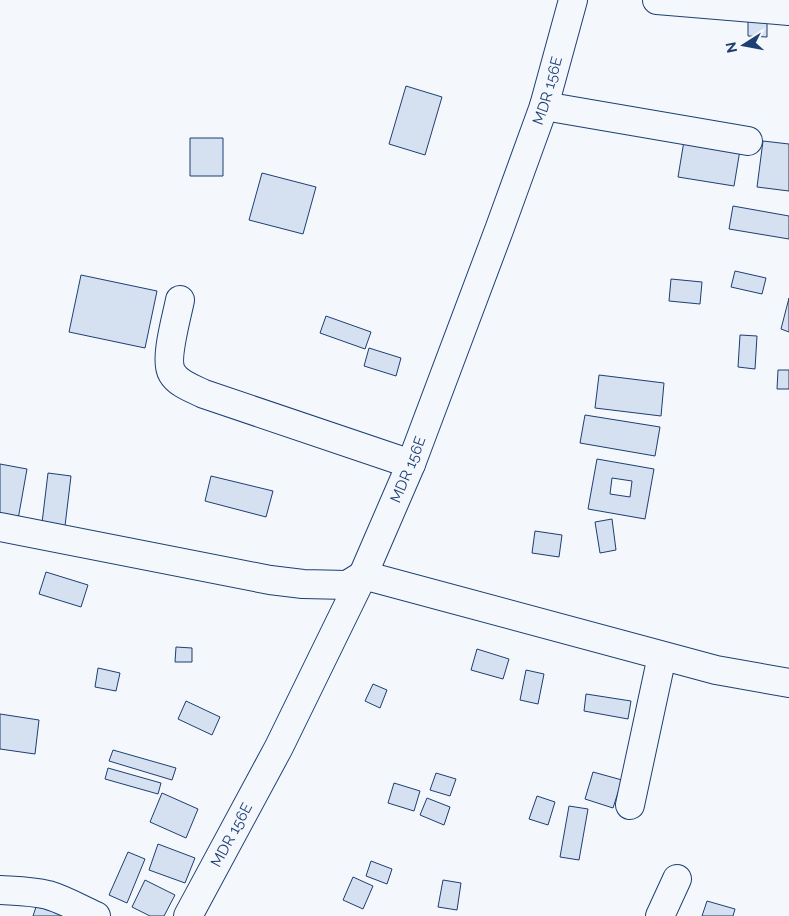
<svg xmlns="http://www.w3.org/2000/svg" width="789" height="916" viewBox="0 0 789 916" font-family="Raleway,sans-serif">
<rect width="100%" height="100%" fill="#f4f7fb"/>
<path fill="#d5e0f0" stroke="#1d3f73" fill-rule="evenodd" d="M748 17 767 18V37L748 36Z
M406 86 442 97 425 155 389 144Z
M685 135 741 144 734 186 678 177Z
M190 138H223V176H190Z
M763 141 789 144V191L757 187Z
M262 173 316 187 303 234 249 220Z
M733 206 789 216V239L729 229Z
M735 271 766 278 762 294 731 287Z
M81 275 157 291 145 348 69 332Z
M671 279 702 282 700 304 669 301Z
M789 298V332L781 329Z
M326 316 371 332 365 349 320 333Z
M740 335 757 336 755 369 738 367Z
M369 348 401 358 396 376 364 366Z
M778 370H789V389H777Z
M599 375 664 383 661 416 595 408Z
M585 415 660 427 655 456 580 443Z
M597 459 654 469 645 519 588 509ZM612 478 632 481 630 497 610 494Z
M0 464 27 469 17 525 0 522Z
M48 473 71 476 65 526 42 523Z
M211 476 273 491 266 517 205 501Z
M612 519 616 550 600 553 595 522Z
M535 531 562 535 559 557 532 553Z
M46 572 88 585 81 607 39 594Z
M176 647 192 648V662H175Z
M477 649 509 659 503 679 471 670Z
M98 668 120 673 116 691 95 687Z
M526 670 544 674 538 704 520 700Z
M373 684 387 690 380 708 365 701Z
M586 694 631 701 628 719 584 711Z
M186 701 220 717 212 735 178 719Z
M0 714 39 720 35 754 0 749Z
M113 750 176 768 172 780 109 761Z
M108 768 161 783 158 794 105 779Z
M593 772 622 780 613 808 585 799Z
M436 773 456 779 450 796 430 790Z
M394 783 420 791 414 811 388 803Z
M162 793 198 809 186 838 150 822Z
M537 796 555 802 548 825 529 819Z
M427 798 450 807 444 825 420 815Z
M569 806 588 809 579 860 560 857Z
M158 844 195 858 185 883 149 870Z
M128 852 145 859 127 903 109 895Z
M371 861 392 869 387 884 366 876Z
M353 877 373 886 363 909 343 900Z
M145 880 175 895 164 916H150L132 907Z
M443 880 461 883 457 910 438 907Z
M38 901 66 916H33Z
M707 901 735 909 733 916H702Z"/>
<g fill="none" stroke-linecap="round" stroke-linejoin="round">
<g stroke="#1d3f73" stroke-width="30">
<path id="minor" d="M657 0 789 11
M544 106 748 141
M180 300C177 316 164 360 172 373 178 384 194 389 204 394L411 464
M0 527 270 580 303 584 347 585 363 575 716 670 789 683
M630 805 662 656
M0 890C16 891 32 891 48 895 65 900 80 909 96 916
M660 916 677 879"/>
</g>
<g stroke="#1d3f73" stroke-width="30">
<g id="major">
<path id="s1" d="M188 916 279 747 363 575 411 464 499 230 544 106 573 0"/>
</g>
</g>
<use href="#minor" stroke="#f4f7fb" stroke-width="28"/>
<use href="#major" stroke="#f4f7fb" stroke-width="28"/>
</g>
<g text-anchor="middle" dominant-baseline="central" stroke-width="4" stroke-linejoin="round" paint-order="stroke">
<g font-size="15" fill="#1d3f73" stroke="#f4f7fb">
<text stroke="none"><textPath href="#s1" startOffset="902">MDR 156E</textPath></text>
<text stroke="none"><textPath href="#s1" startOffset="498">MDR 156E</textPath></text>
<text stroke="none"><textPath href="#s1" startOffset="92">MDR 156E</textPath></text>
</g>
</g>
<g transform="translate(744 45) rotate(259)" stroke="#f4f7fb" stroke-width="4" paint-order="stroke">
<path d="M0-4L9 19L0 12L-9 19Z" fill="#1d3f73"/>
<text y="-8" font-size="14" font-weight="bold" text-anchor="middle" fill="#1d3f73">N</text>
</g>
</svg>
